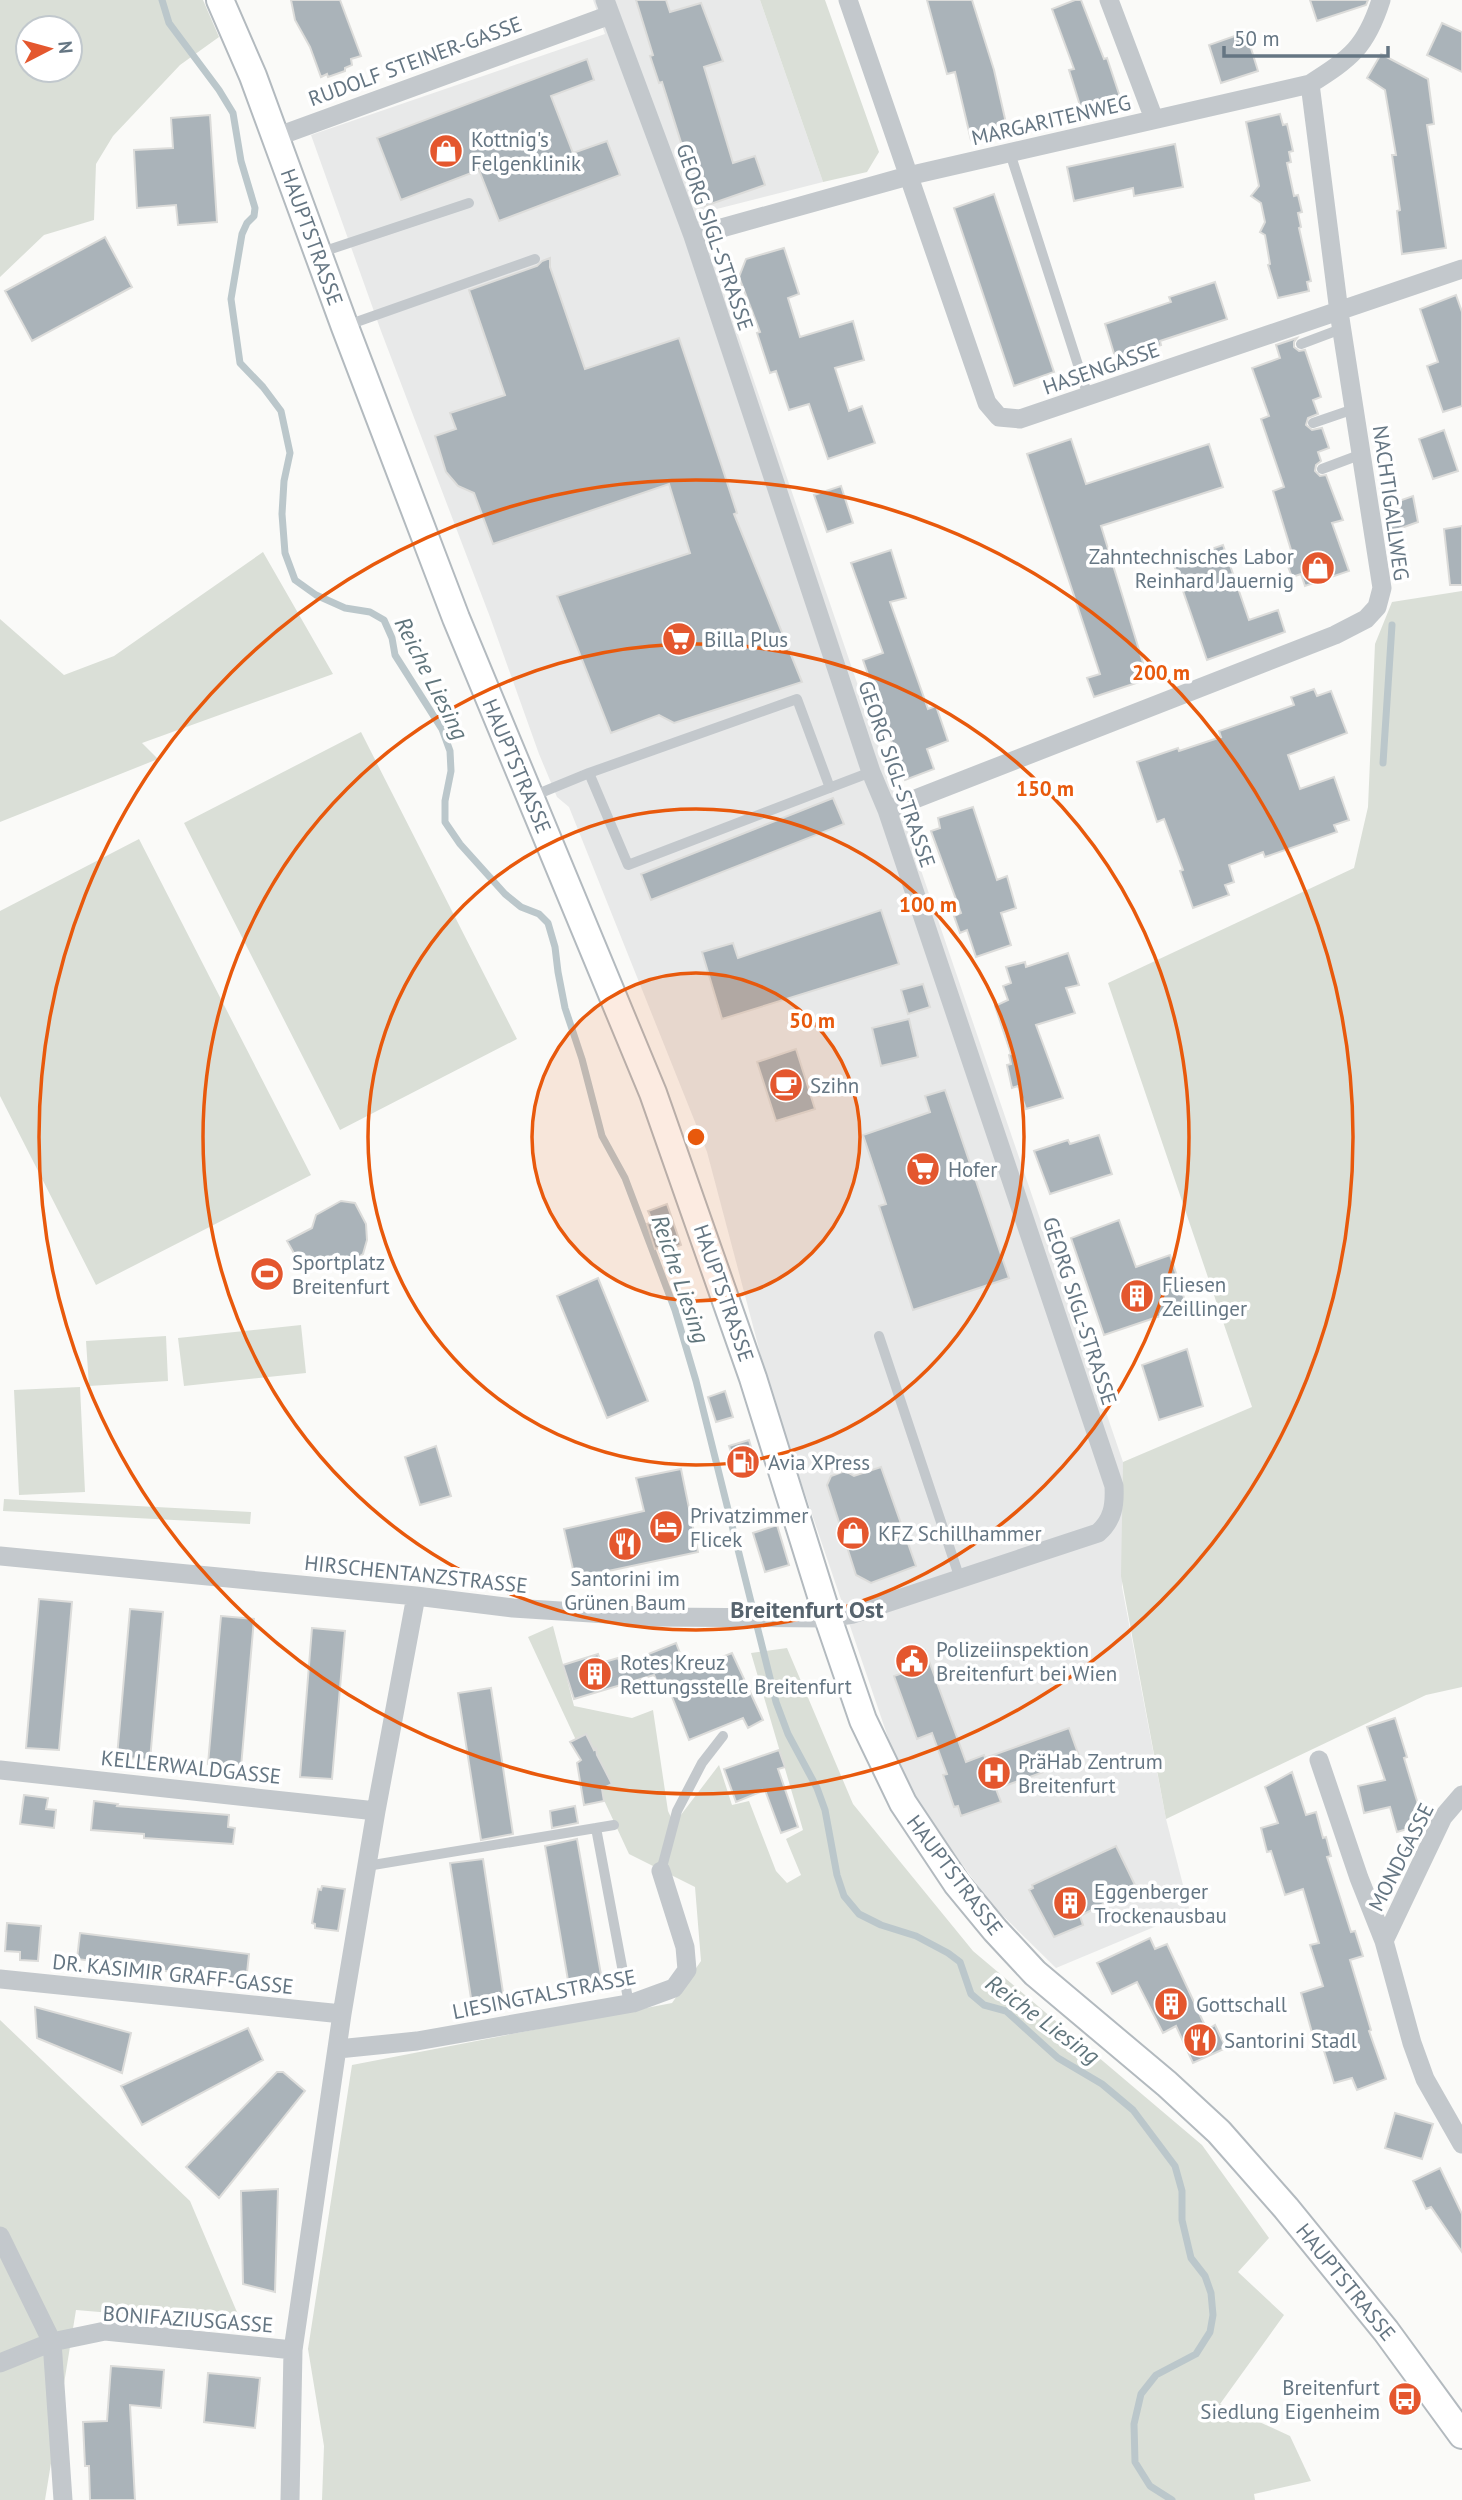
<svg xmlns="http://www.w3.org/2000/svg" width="1462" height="2500" viewBox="0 0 1462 2500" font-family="'PT Sans',sans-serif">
<rect width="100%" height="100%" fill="#fafaf8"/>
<path fill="#e8e9e9" d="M593 0H760L823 182 697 214 1123 1462 1122 1587 1166 1819 1190 1912 1056 1968 992 1905 926 1815 895 1758 771 1394 707 1152 569 807 557 797 539 754 490 617 381 331 311 135 605 34Z"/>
<path fill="#dadfd7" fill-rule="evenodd" d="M0 0H203L219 37 180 65 113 136 96 164 94 220 44 235 0 277ZM28 28H70V70H28Z
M760 0H825L879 152 867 172 823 182Z
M263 552 333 674 142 743 158 759 0 822V619L64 675 114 656Z
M1462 591V1687L1426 1695 1166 1819 1121 1576 1123 1462 1252 1407 1108 983 1354 868 1368 807 1375 644 1392 602Z
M361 732 517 1039 340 1130 184 823Z
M139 839 311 1175 96 1285 0 1096V911Z
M301 1325 306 1373 184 1386 178 1338Z
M166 1336 168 1381 89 1386 86 1341Z
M80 1387 85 1492 19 1495 14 1390Z
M4 1499 251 1512 250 1524 3 1511Z
M553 1626 574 1706 632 1718 653 1710 668 1811 674 1824 719 1765 732 1805 749 1801 776 1871 787 1883 801 1875 786 1839 803 1830 751 1653 787 1648 853 1804 973 1951 1202 2145 1269 2238 1238 2272 1284 2315 1220 2404 1290 2436 1311 2481 1254 2494 1255 2500H322L324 2446 308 2349 352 2065 672 2003 701 1961 695 1887 629 1854 528 1637Z
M0 2020 190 2201 242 2324 76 2310 45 2500H0Z"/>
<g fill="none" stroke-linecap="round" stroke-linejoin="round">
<path stroke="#bbc7cb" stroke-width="7" d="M162 0 169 23 219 90 233 113 241 161 255 208 254 216 247 223 242 234 231 299 240 363 263 387 281 411 290 453 284 481 282 514 285 553 295 580 316 595 345 608 370 612 384 620 392 638 395 655 442 729 450 751 451 771 445 801V822L460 844 505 894 521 907 539 914 548 923 555 947 558 972 565 1008 582 1059 602 1136 625 1178 675 1310 696 1381 776 1702 788 1734 817 1788 825 1810 837 1875 844 1896 859 1914 881 1925 916 1936 948 1953 960 1962 971 1994 984 2005 1006 2011 1058 2058 1102 2084 1133 2110 1175 2166 1182 2191V2220L1191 2258 1205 2276 1211 2293 1213 2315 1210 2332 1196 2354 1156 2375 1141 2394 1134 2424 1135 2462 1150 2486 1172 2500
M1383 763 1392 625"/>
</g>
<path fill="#aab3b9" stroke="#dcdcda" stroke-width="2" d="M291 0H340L361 56 351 59 352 65 345 68V71L328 77 327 74 321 77 310 47 295 20Z
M636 0H666L670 12 701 3 723 61 704 67 733 163 755 156 765 185 705 206 687 154 685 155 662 82 659 83 650 56 653 55Z
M927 0H972L994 70 1008 132 971 140 955 72 947 74Z
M1075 0H1081L1104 59 1107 58 1121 100 1082 112 1069 70 1074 69 1052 9Z
M1310 0H1368L1366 5 1317 21Z
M1442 23 1462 32V72L1427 55Z
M1246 32 1258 71 1221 83 1209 45Z
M1381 54 1428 79 1434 124 1427 125 1446 248 1402 254 1397 211 1400 210 1392 155H1396L1385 90 1367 78Z
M587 59 594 80 551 96 573 153 607 141 620 175 499 221 479 170 401 200 377 138Z
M1280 114 1283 125 1287 124 1293 151 1289 152 1291 162 1287 163 1294 196 1298 195 1302 212 1298 213 1301 227 1299 228 1311 281 1307 282 1309 291 1278 298 1268 265 1270 264 1265 235 1260 232 1265 222 1261 203 1251 196 1259 186 1246 122Z
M210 115 217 222 178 225 176 205 137 208 134 150 173 148 171 118Z
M1175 144 1183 187 1134 196 1133 188 1074 201 1067 167Z
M994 194 1054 372 1014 386 954 208Z
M105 237 132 287 32 341 5 291Z
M784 248 799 294 788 298 800 337 853 321 864 360 835 368 849 411 862 406 875 443 828 459 809 404 789 410 776 371 770 373 757 333 760 332 739 277 746 259Z
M550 258V267L585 369 679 338 722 467 737 513 734 514 802 682 674 723 659 715 611 733 557 596 690 553 669 484 493 544 474 493 458 486 446 472 435 436 456 429 450 413 505 395 469 290 537 266 542 261Z
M1215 282 1227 319 1160 341 1161 345 1116 360 1105 324 1171 302 1169 297Z
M1456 295 1462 312V406L1443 412 1427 366 1438 362 1420 309Z
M1297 338 1294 342V347L1299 351 1305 350 1321 397 1313 400 1318 414 1308 418 1306 425 1312 430 1322 428 1329 448 1318 452 1321 461 1316 465 1315 471 1320 476 1326 475 1343 520 1332 523 1349 571 1305 586 1301 574 1292 577 1283 553 1291 550 1273 491 1284 487 1261 419 1269 416 1252 368 1280 358 1276 345Z
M1444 430 1458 471 1433 479 1419 439Z
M1071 439 1086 484 1209 444 1223 487 1101 526 1148 679 1094 697 1087 678 1100 674 1027 454Z
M841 486 853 523 827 532 814 495Z
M1413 496 1418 522 1390 532 1385 506Z
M1462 526V585H1450L1444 529Z
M1223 545 1249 620 1278 610 1285 632 1207 660 1173 562Z
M891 550 906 598 890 602 928 709 936 706 948 741 927 749 934 769 905 780 863 660 883 653 851 563Z
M1314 689 1317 696 1331 691 1347 733 1288 755 1300 789 1334 777 1349 820 1334 825 1337 832 1265 857 1263 852 1229 865 1234 882 1225 885 1229 895 1193 908 1180 871 1183 870 1164 819 1157 822 1137 762 1178 748 1179 751 1221 737 1219 731 1294 705 1291 697Z
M833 798 844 824 651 900 641 874Z
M973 807 997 880 1007 876 1016 908 1001 913 1011 945 976 957 967 930 960 933 954 916 961 913 931 831 940 828 938 818Z
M881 910 899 964 722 1019 702 952 733 943 738 958Z
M1068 953 1079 985 1066 988 1075 1013 1036 1025 1063 1098 1026 1109 1018 1086 1012 1088 1007 1065 1011 1064 1009 1055 1011 1054 995 1006 1008 1000 1003 986 1011 983 1006 967 1025 962 1026 967Z
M923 984 930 1007 908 1014 901 990Z
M909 1019 918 1057 881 1066 872 1028Z
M796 1049 815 1109 776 1121 757 1062Z
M945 1090 1009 1278 913 1310 879 1206 886 1204 863 1135 930 1112 925 1096Z
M1099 1135 1112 1174 1050 1194 1034 1151 1068 1140 1070 1144Z
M341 1201 355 1203 366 1224 367 1240 363 1254 351 1262 338 1261 327 1257 303 1269 287 1241 312 1228 316 1215Z
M667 1204 681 1245 660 1253 658 1248 655 1249 647 1224 653 1222 648 1211Z
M1119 1220 1136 1267 1170 1255 1187 1307 1104 1335 1071 1238Z
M598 1278 648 1401 607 1418 557 1296Z
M1187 1349 1203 1406 1159 1420 1142 1365Z
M725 1391 733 1417 716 1422 708 1397Z
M749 1440 756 1464 737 1470 729 1446Z
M436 1446 451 1496 420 1505 405 1457Z
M881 1467 916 1566 871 1583 856 1575 827 1485 831 1476 845 1471 854 1476Z
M681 1469 698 1552 575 1578 564 1529 644 1511 636 1478Z
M777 1525 789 1565 765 1572 753 1533Z
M39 1599 72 1602 59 1750 26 1748Z
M130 1609 163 1612 150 1760 117 1757Z
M221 1616 254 1619 241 1767 208 1764Z
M312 1628 345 1631 332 1779 300 1777Z
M676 1643 687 1671 732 1653 763 1720 748 1728 743 1718 689 1740 665 1679 657 1682 654 1675 574 1699 563 1665 598 1654 601 1663 618 1658 621 1665Z
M925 1650 966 1762 984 1755 985 1758 1069 1728 1080 1759 996 1789 1001 1802 961 1816 958 1806 954 1807 943 1775 947 1774 932 1733 917 1739 894 1676 903 1673 898 1660Z
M491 1688 513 1834 481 1840 458 1693Z
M1395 1718 1407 1757 1404 1758 1424 1824 1397 1832 1390 1807 1364 1813 1358 1786 1385 1780 1367 1727Z
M586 1734 594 1750 596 1748 597 1755 612 1784 602 1789 604 1801 584 1805 577 1763 581 1760 570 1742Z
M779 1750 785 1767 778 1769 798 1827 781 1833 765 1790 736 1802 724 1769Z
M1292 1772 1306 1815 1316 1812 1323 1838 1326 1837 1331 1856 1327 1857 1351 1932 1355 1931 1363 1956 1350 1960 1371 2030 1369 2031 1386 2079 1357 2090 1352 2078 1334 2083 1320 2038 1314 2040 1301 1993 1323 1986 1310 1945 1319 1943 1303 1889 1285 1895 1271 1851 1267 1852 1261 1828 1278 1823 1265 1787Z
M24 1795 48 1798 46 1809 56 1810 54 1828 20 1824Z
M94 1801 118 1804 117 1806 229 1815 228 1827 235 1828 233 1844 144 1838V1834L91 1830Z
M575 1806 578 1823 552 1828 550 1811Z
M577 1839 603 1986 570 1992 545 1846Z
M1116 1846 1136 1887 1080 1916 1083 1925 1054 1937 1029 1890 1033 1888 1032 1885Z
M483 1859 505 2006 473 2011 450 1863Z
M322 1886 345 1889 338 1931 315 1928V1924L312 1923 318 1889 321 1890Z
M7 1923 41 1926 38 1961 20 1960V1952L5 1951Z
M80 1933 249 1954 246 1982 77 1959Z
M1150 1938 1155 1949 1167 1944 1207 2030 1215 2025 1226 2048 1193 2063 1176 2026 1163 2033 1137 1982 1112 1994 1097 1963Z
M35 2007 131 2033 122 2073 37 2038Z
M248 2028 263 2060 142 2125 121 2086Z
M277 2072H283L305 2091 219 2198 186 2167Z
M1395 2113 1433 2124 1422 2159 1385 2148Z
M1440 2168 1462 2214V2252L1431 2207 1426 2209 1413 2181Z
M278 2189 275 2292 243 2284 241 2191Z
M111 2366 164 2370 161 2408 130 2405 135 2500H90L89 2466H85L83 2422 107 2421Z
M208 2373 260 2378 255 2428 204 2422Z"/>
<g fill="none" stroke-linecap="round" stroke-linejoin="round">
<g stroke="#b3babf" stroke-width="30">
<path id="secondary" d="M220 0 253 76 345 327 456 618 653 1093 753 1378 828 1618 863 1720 903 1803 957 1884 995 1930 1035 1973 1167 2084 1219 2132 1286 2208 1386 2331 1462 2435"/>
</g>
<path stroke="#c3c8cc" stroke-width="10" d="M1010 153 1088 396
M319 253 469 203
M345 326 535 259
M1301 344 1341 329
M1313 423 1354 409
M1322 469 1362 454
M589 773 797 699 830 788
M533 796 589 773 628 865 871 772
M879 1336 960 1579
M596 1828 629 2004
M367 1866 614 1825
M661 1871 677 1811 702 1763 723 1736"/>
<path stroke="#c3c8cc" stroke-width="19" d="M848 0 987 403 999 417 1020 419 1462 269
M1109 0 1154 119
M276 137 610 15
M693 236 908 176 1310 84C1351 58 1366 47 1381 0
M887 810 1335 635 1366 619 1377 607 1382 588 1339 312 1310 84
M0 1556 416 1596 513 1608 654 1617 828 1618 853 1614 1098 1533C1113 1520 1115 1505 1114 1486L887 810 871 772 693 236 605 0
M1319 1760 1359 1878 1384 1941 1412 2043 1425 2079 1462 2144
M0 1770 376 1811
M1384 1941 1443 1817 1462 1795
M0 1979 342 2014
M338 2049 417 2041 633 2003 674 1988 687 1970 685 1947 661 1871
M0 2236 52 2342 63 2500
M0 2363 52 2342 105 2331 293 2350
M290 2500 293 2350 342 2014 376 1811 416 1596"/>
<use href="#secondary" stroke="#fff" stroke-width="26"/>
</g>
<circle cx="696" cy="1137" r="164" fill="#e8590c" fill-opacity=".12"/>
<g fill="none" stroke="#e8590c" stroke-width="3.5">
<circle cx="696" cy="1137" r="164"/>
<circle cx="696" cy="1137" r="328"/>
<circle cx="696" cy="1137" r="493"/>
<circle cx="696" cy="1137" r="657"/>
</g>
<defs>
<g id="shop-disc" transform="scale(1.75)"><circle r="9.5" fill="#e4572e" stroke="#fff"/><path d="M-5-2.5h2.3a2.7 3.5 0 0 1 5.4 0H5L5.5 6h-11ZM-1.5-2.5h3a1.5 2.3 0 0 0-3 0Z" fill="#fff"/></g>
<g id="supermarket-disc" transform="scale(1.75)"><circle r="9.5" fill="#e4572e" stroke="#fff"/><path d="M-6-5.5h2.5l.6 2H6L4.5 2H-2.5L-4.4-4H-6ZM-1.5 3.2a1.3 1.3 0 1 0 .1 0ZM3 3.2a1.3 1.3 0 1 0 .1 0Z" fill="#fff"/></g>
<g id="cafe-disc" transform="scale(1.75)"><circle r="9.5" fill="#e4572e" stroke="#fff"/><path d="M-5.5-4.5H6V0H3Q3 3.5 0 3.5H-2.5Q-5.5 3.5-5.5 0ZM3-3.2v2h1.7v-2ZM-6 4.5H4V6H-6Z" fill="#fff"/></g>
<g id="stadium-disc" transform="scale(1.75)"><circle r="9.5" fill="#e4572e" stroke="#fff"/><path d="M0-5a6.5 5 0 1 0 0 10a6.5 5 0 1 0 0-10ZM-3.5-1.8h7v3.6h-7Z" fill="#fff"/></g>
<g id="building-disc" transform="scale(1.75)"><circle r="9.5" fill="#e4572e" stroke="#fff"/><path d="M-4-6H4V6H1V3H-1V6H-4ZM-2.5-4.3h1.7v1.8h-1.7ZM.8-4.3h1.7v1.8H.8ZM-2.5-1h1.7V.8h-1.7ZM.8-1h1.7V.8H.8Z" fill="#fff"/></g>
<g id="fuel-disc" transform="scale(1.75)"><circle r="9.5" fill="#e4572e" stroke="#fff"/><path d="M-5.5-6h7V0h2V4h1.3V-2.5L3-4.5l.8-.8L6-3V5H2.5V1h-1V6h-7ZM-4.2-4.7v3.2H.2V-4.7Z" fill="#fff"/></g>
<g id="hotel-disc" transform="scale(1.75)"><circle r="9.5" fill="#e4572e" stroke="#fff"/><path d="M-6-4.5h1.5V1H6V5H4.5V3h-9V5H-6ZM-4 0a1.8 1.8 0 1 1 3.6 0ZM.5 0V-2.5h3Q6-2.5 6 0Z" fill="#fff"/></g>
<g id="restaurant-disc" transform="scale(1.75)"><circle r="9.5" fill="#e4572e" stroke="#fff"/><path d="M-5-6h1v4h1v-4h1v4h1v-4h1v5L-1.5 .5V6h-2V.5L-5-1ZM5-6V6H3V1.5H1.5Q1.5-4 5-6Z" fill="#fff"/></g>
<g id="civic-disc" transform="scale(1.75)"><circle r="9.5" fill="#e4572e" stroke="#fff"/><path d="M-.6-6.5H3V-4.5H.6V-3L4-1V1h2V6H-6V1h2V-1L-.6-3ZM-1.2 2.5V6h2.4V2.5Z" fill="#fff"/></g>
<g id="hospital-disc" transform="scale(1.75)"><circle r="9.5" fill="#e4572e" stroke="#fff"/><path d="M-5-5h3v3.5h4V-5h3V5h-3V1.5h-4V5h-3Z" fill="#fff"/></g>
<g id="bus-disc" transform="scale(1.75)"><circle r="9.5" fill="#e4572e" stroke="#fff"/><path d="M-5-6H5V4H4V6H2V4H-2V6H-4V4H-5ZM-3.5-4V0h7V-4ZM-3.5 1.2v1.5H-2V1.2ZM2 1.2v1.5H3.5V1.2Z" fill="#fff"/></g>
</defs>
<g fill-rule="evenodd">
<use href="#shop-disc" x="446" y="151"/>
<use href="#shop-disc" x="1318" y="568"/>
<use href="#supermarket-disc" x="679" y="639"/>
<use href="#cafe-disc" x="786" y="1085"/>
<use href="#supermarket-disc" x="923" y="1169"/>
<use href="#stadium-disc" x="267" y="1274"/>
<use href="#building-disc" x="1137" y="1296"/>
<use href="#fuel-disc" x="743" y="1462"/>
<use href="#hotel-disc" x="666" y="1527"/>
<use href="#shop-disc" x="853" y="1533"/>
<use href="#restaurant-disc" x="625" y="1544"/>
<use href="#civic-disc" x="912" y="1661"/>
<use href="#building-disc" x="595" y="1674"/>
<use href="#hospital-disc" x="994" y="1773"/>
<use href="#building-disc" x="1070" y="1903"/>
<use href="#building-disc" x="1171" y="2004"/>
<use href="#restaurant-disc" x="1200" y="2040"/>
<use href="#bus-disc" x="1405" y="2399"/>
</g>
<g text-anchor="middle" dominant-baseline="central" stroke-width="7" stroke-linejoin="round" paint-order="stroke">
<g font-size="21" fill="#657683" stroke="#fff">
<text transform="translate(415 61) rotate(-20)">RUDOLF STEINER-GASSE</text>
<text transform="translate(1051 120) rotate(-13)">MARGARITENWEG</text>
<text transform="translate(312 237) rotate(70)">HAUPTSTRASSE</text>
<text transform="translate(715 237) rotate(71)">GEORG SIGL-STRASSE</text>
<text transform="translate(1101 368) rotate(-19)">HASENGASSE</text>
<text transform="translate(1391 503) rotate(82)">NACHTIGALLWEG</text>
<text transform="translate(517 766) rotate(67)">HAUPTSTRASSE</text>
<text transform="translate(897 774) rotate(71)">GEORG SIGL-STRASSE</text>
<text transform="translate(724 1293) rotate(71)">HAUPTSTRASSE</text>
<text transform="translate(1080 1311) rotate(72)">GEORG SIGL-STRASSE</text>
<text transform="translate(416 1574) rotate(6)">HIRSCHENTANZSTRASSE</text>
<text transform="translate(191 1767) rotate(6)">KELLERWALDGASSE</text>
<text transform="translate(1401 1857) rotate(-63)">MONDGASSE</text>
<text transform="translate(955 1875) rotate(53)">HAUPTSTRASSE</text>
<text transform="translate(173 1974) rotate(6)">DR. KASIMIR GRAFF-GASSE</text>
<text transform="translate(544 1994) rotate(-11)">LIESINGTALSTRASSE</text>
<text transform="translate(1346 2282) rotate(51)">HAUPTSTRASSE</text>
<text transform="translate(188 2319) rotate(4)">BONIFAZIUSGASSE</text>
</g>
<g font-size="21" fill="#657683" stroke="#fff" text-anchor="start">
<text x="471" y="139">Kottnig's<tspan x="471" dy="24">Felgenklinik</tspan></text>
<text x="1294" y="556" text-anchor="end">Zahntechnisches Labor<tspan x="1294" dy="24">Reinhard Jauernig</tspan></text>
<text x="704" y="639">Billa Plus</text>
<text x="810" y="1085">Szihn</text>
<text x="948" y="1169">Hofer</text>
<text x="292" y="1262">Sportplatz<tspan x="292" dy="24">Breitenfurt</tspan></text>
<text x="1162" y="1284">Fliesen<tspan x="1162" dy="24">Zeillinger</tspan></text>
<text x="768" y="1462">Avia XPress</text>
<text x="690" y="1515">Privatzimmer<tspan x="690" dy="24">Flicek</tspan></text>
<text x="878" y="1533">KFZ Schillhammer</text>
<text x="625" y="1578" text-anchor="middle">Santorini im<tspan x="625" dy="24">Grünen Baum</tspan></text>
<text x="936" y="1649">Polizeiinspektion<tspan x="936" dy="24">Breitenfurt bei Wien</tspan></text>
<text x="620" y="1662">Rotes Kreuz<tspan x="620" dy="24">Rettungsstelle Breitenfurt</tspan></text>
<text x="1018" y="1761">PräHab Zentrum<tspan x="1018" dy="24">Breitenfurt</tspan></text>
<text x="1094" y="1891">Eggenberger<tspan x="1094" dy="24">Trockenausbau</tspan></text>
<text x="1196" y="2004">Gottschall</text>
<text x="1224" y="2040">Santorini Stadl</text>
<text x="1380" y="2387" text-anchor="end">Breitenfurt<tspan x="1380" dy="24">Siedlung Eigenheim</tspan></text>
</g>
<g font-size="23" font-style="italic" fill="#60757c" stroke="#fff">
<text transform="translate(432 678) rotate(63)">Reiche Liesing</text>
<text transform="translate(681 1279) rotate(71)">Reiche Liesing</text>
<text transform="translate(1043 2019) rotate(36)">Reiche Liesing</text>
</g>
<g font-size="24" font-weight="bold" fill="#57646e" stroke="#fff">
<text x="807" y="1609">Breitenfurt Ost</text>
</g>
</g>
<circle cx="696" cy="1137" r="10" fill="#e8590c" stroke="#fff" stroke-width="3.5"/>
<g font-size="21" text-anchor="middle" font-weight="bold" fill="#e8590c" stroke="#fff" stroke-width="7" stroke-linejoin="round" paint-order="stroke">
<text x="1161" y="680">200 m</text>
<text x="1045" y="796">150 m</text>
<text x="928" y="912">100 m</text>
<text x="812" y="1028">50 m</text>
</g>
<g transform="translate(49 49) rotate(84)"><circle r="33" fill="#ffffff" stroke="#c1c8cd" stroke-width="2"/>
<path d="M0-5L12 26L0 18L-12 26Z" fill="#e4572e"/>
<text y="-10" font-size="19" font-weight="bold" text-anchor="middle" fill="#657683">N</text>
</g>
<path d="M1224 46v10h164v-10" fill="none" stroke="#657683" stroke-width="3.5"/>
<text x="1234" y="46" font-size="21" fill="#657683" stroke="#ffffff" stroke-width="5" paint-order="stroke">50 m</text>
</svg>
